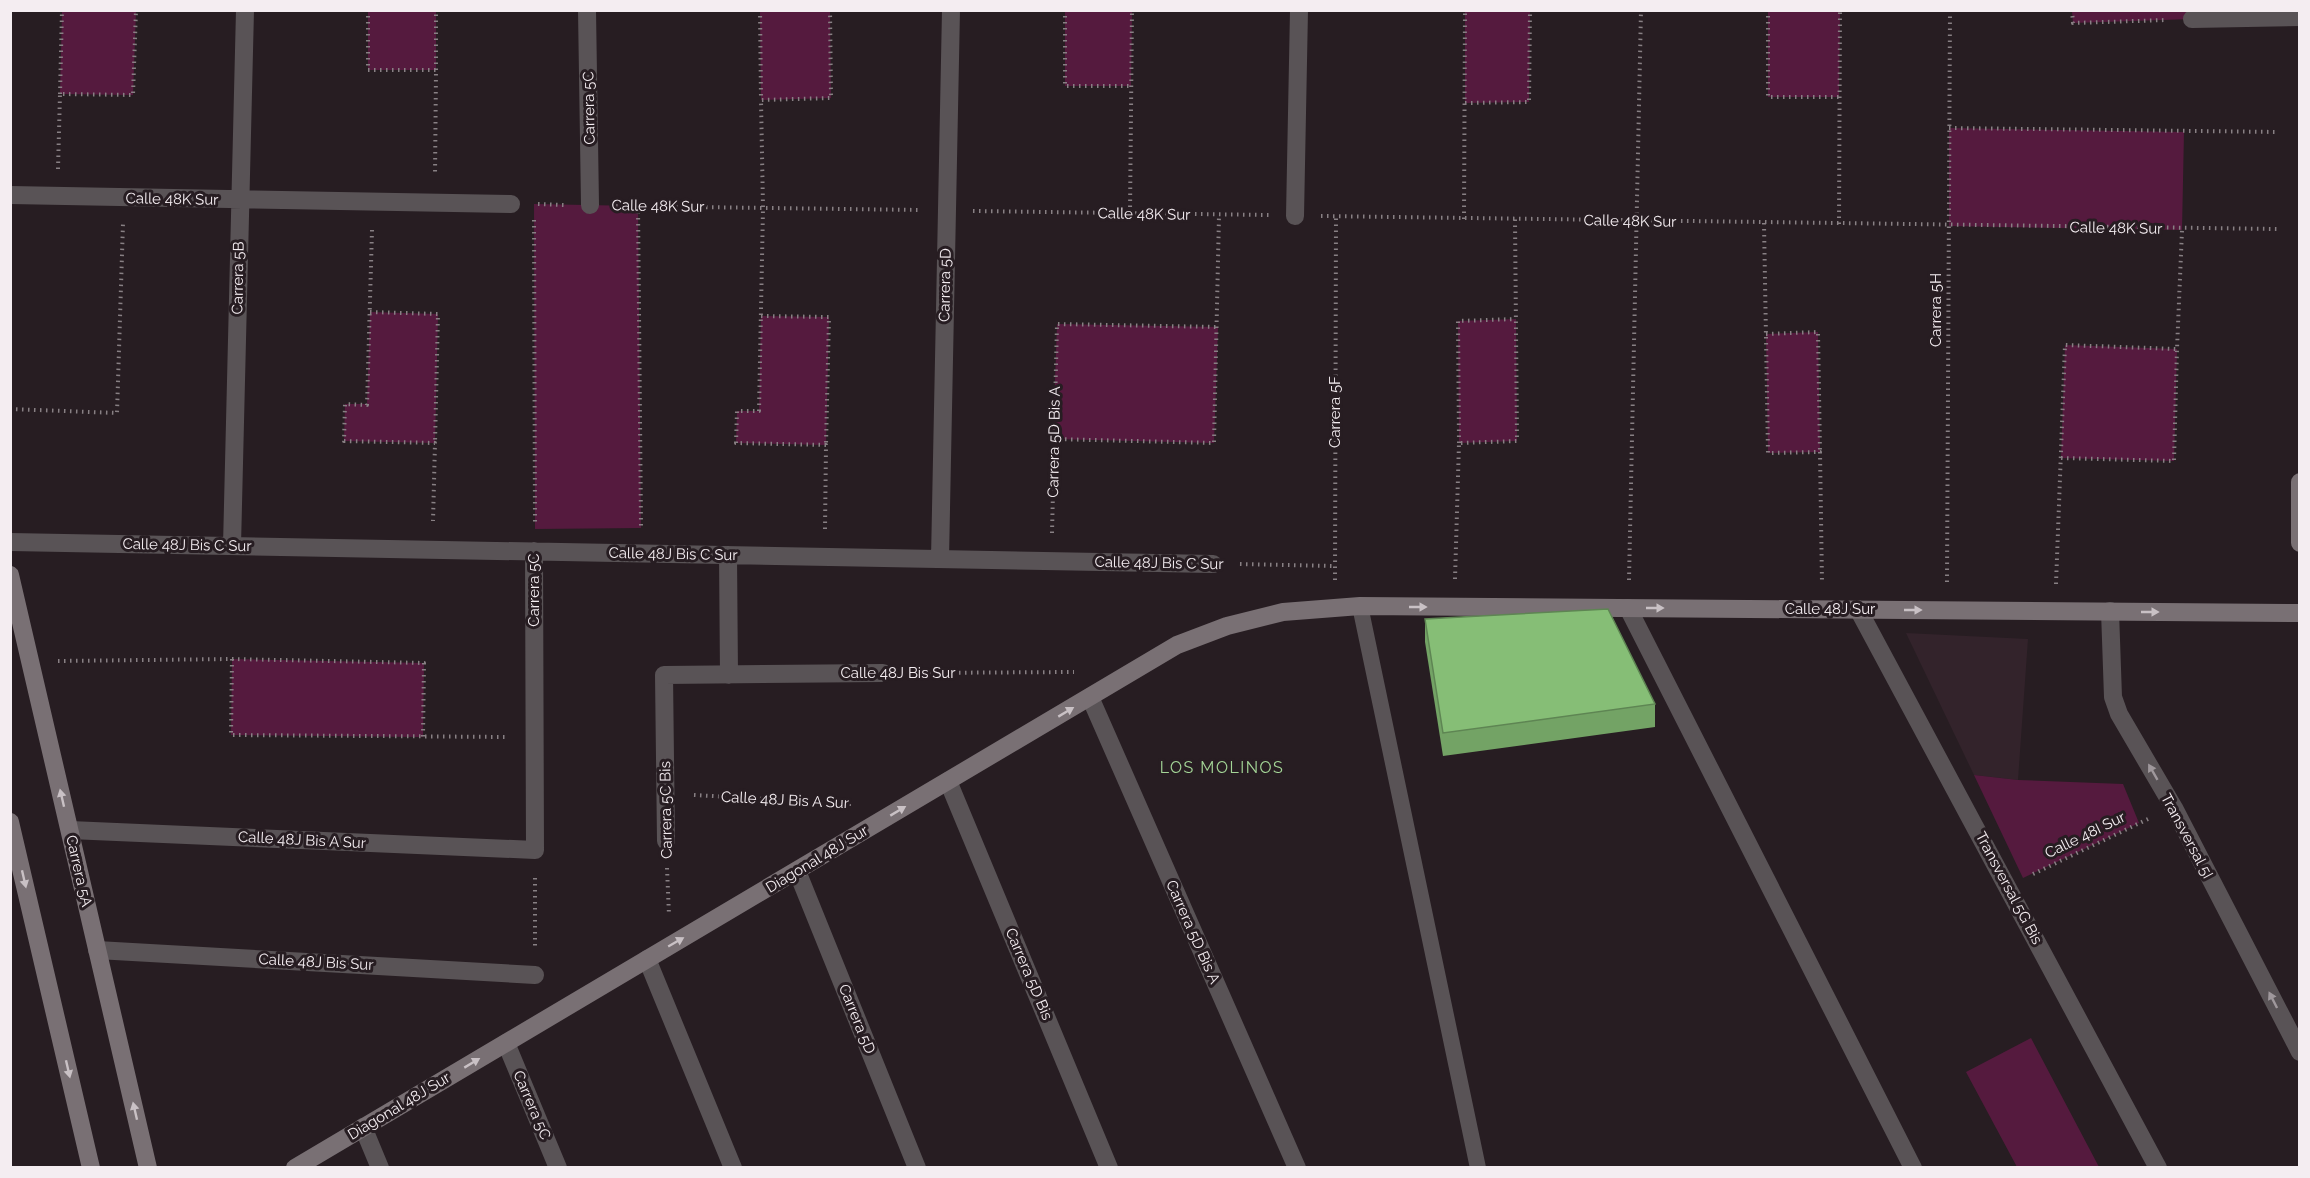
<svg xmlns="http://www.w3.org/2000/svg" width="2310" height="1178" viewBox="0 0 2310 1178" font-family="Raleway,sans-serif">
<rect width="100%" height="100%" fill="#271d22"/>
<path fill="#33232b" d="M1906 633 2028 639 2018 780 1974 775Z"/>
<path fill="#551a3e" d="M62 11H136L133 95 60 94Z
M368 11H436V70H368Z
M760 11H830L831 98 761 100Z
M1065 11H1132L1131 86H1065Z
M1465 11H1530L1529 102 1465 103Z
M1768 11H1840L1839 97H1768Z
M2072 11H2191L2192 19 2073 23Z
M1949 128 2184 132 2182 230 1949 226Z
M534 204 638 206 641 528 535 529Z
M370 312 438 314 435 443 344 441 345 404H367Z
M761 316 829 317 826 445 736 443 737 411H759Z
M1516 319 1517 441 1459 443 1458 321Z
M1057 324 1218 327 1214 443 1053 439Z
M1818 332 1820 452 1768 453 1766 334Z
M2065 345 2177 349 2174 461 2061 458Z
M232 659 424 663 423 737 231 735Z
M1974 775 2018 780 2123 784 2139 823 2023 878Z
M2031 1038 2099 1167H2017L1966 1072Z"/>
<g fill="none" stroke-linecap="round" stroke-linejoin="round">
<path stroke="#888084" stroke-width="4" stroke-dasharray="1.5 4.5" stroke-linecap="butt" d="M368 10V70H436L435 176
M760 10 761 100
M1065 10V86H1131
M1768 10V97H1839
M2072 10 2073 23 2167 20
M436 70V10
M60 94 62 10
M1465 103 1529 102 1530 10
M1949 128 2278 132
M58 169 60 94 133 95 136 10
M538 204 564 205
M616 206 921 210
M638 206 641 526
M973 211 1269 215
M1130 213 1132 10
M1321 216 2277 229
M1464 219 1465 10
M534 220 535 525
M1764 223 1768 453 1820 452 1822 583
M1839 224 1840 10
M372 230 367 405 345 404 344 441 435 443 433 521
M370 312 438 314 435 443
M761 316 829 317 826 445
M1766 334 1818 332 1820 452
M10 409 117 413 123 223
M1053 439 1214 443 1219 215
M1459 443 1458 321 1516 319
M2061 458 2174 461 2177 349
M825 529 826 445 736 443 737 411H759L763 208 761 100 831 98 830 10
M1052 533 1057 324 1218 327
M1240 564 1335 566
M1455 579 1459 443 1517 441 1515 219
M1335 580 1336 217
M1629 580 1641 10
M1947 582 1950 10
M2056 584 2065 345 2177 349 2182 230
M232 659 231 735 507 737
M58 661 232 659 424 663 423 737
M911 673 1074 672
M694 795 851 804
M667 868 669 915
M2033 874 2148 819
M535 878V948"/>
<path stroke="#595356" stroke-width="16" d="M1360 606 1478 1168"/>
<path stroke="#595356" stroke-width="18" d="M587 10 590 205
M2192 19 2300 17
M10 195 511 204
M1295 216 1299 10
M10 542 1213 564
M232 546 245 10
M728 555 729 675
M940 559 951 10
M1628 608 1913 1168
M1858 609 2158 1168
M2110 611 2113 697 2119 714 2174 808 2300 1052
M1090 697 1297 1168
M948 781 1109 1168
M70 830 535 850 534 551
M666 841 664 675 883 673
M797 871 917 1168
M97 950 535 975
M647 959 733 1168
M506 1043 558 1168
M363 1127 380 1168"/>
<path stroke="#797074" stroke-width="18" d="M2300 482V543
M10 575 148 1168
M10 822 91 1168
M295 1168 1177 645 1227 626 1283 612 1360 606 2300 613"/>
</g>
<path fill="#73a365" d="M1425 619 1655 704V727L1443 756 1425 642Z"/>
<path fill="#86be76" stroke="#5e8553" stroke-width="1.5" d="M1608 609 1655 704 1443 733 1425 619Z"/>
<defs><path id="oneway-solid" d="M-6-.8H1V-3.2L6.5 0L1 3.2V.8H-6Z" transform="scale(1.5)"/></defs>
<g fill="#c9c1c5">
<use href="#oneway-solid" transform="translate(1418 607)"/>
<use href="#oneway-solid" transform="translate(1655 608)"/>
<use href="#oneway-solid" transform="translate(1913 610)"/>
<use href="#oneway-solid" transform="translate(2150 612)"/>
<use href="#oneway-solid" transform="translate(1066 712) rotate(-31)"/>
<use href="#oneway-solid" transform="translate(62 798) rotate(-103)"/>
<use href="#oneway-solid" transform="translate(898 811) rotate(-31)"/>
<use href="#oneway-solid" transform="translate(24 879) rotate(77)"/>
<use href="#oneway-solid" transform="translate(676 942) rotate(-30)"/>
<use href="#oneway-solid" transform="translate(472 1063) rotate(-31)"/>
<use href="#oneway-solid" transform="translate(68 1069) rotate(77)"/>
<use href="#oneway-solid" transform="translate(135 1111) rotate(-103)"/>
</g>
<g fill="#9f989c">
<use href="#oneway-solid" transform="translate(2153 772) rotate(-120)"/>
<use href="#oneway-solid" transform="translate(2273 1000) rotate(-117)"/>
</g>
<g text-anchor="middle" dominant-baseline="central" stroke-width="6" stroke-linejoin="round" paint-order="stroke">
<g font-size="15" fill="#f4edf1" stroke="#271d22">
<text transform="translate(589 108) rotate(-91)">Carrera 5C</text>
<text transform="translate(172 199) rotate(1)">Calle 48K Sur</text>
<text transform="translate(658 206) rotate(1)">Calle 48K Sur</text>
<text transform="translate(1144 214) rotate(1)">Calle 48K Sur</text>
<text transform="translate(1630 221) rotate(1)">Calle 48K Sur</text>
<text transform="translate(2116 228) rotate(1)">Calle 48K Sur</text>
<text transform="translate(238 278) rotate(-89)">Carrera 5B</text>
<text transform="translate(945 285) rotate(-89)">Carrera 5D</text>
<text transform="translate(1936 310) rotate(-90)">Carrera 5H</text>
<text transform="translate(1335 412) rotate(-90)">Carrera 5F</text>
<text transform="translate(1054 442) rotate(-89)">Carrera 5D Bis A</text>
<text transform="translate(187 545) rotate(1)">Calle 48J Bis C Sur</text>
<text transform="translate(673 554) rotate(1)">Calle 48J Bis C Sur</text>
<text transform="translate(1159 563) rotate(1)">Calle 48J Bis C Sur</text>
<text transform="translate(534 590) rotate(-90)">Carrera 5C</text>
<text x="1830" y="609">Calle 48J Sur</text>
<text x="898" y="673">Calle 48J Bis Sur</text>
<text transform="translate(785 800) rotate(3)">Calle 48J Bis A Sur</text>
<text transform="translate(666 810) rotate(-91)">Carrera 5C Bis</text>
<text transform="translate(2085 835) rotate(-26)">Calle 48I Sur</text>
<text transform="translate(2187 836) rotate(62)">Transversal 5I</text>
<text transform="translate(302 840) rotate(3)">Calle 48J Bis A Sur</text>
<text transform="translate(817 859) rotate(-31)">Diagonal 48J Sur</text>
<text transform="translate(79 871) rotate(77)">Carrera 5A</text>
<text transform="translate(2009 888) rotate(62)">Transversal 5G Bis</text>
<text transform="translate(1193 932) rotate(66)">Carrera 5D Bis A</text>
<text transform="translate(316 962) rotate(3)">Calle 48J Bis Sur</text>
<text transform="translate(1029 974) rotate(67)">Carrera 5D Bis</text>
<text transform="translate(857 1019) rotate(68)">Carrera 5D</text>
<text transform="translate(532 1105) rotate(67)">Carrera 5C</text>
<text transform="translate(399 1106) rotate(-31)">Diagonal 48J Sur</text>
</g>
<g font-size="16" letter-spacing="1.5" fill="#a4d697" stroke="#271d22">
<text x="1222" y="767">LOS MOLINOS</text>
</g>
</g>
<rect width="2310" height="1178" fill="none" stroke="#f4edf1" stroke-width="24"/>
</svg>
